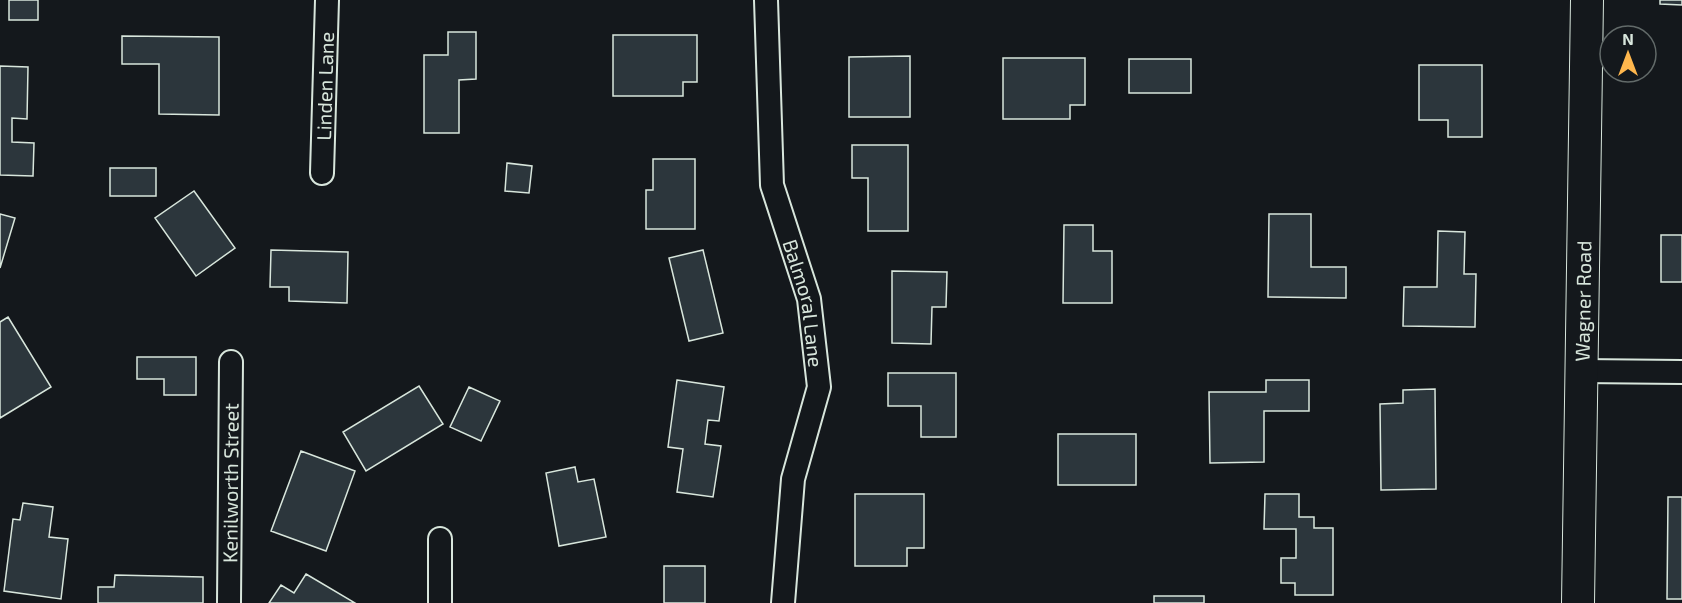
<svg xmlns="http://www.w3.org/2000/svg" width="1682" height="603" viewBox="0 0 1682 603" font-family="'Exo 2',sans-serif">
<rect width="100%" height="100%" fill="#14181c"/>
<path fill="#2c363c" stroke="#d8e6dc" stroke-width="1.5" d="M9 0H38V20H9Z
M1660 0H1682V5L1660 4Z
M448 32H476V79L459 80V133H424V55H448Z
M613 35H697V82H683V96H613Z
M122 36 219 37V115L159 114V64H122Z
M910 56V117H849V57Z
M1003 58H1085V105H1070V119H1003Z
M1129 59H1191V93H1129Z
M1419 65H1482V137H1448V120H1419Z
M0 66 28 67 27 119 12 118V142L34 143 33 176 0 175Z
M852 145H908V231H868V178H852Z
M653 159H695V229H646V190H653Z
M507 163 532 166 529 193 505 191Z
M110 168H156V196H110Z
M194 191 235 248 196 276 155 218Z
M0 214 15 218 0 268Z
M1269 214H1311V267H1346V298L1268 297Z
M1064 225H1093V251H1112V303H1063Z
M1438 231 1465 232 1464 274H1476L1475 327 1403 326 1404 287H1437Z
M1661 235H1682V282H1661Z
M271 250 348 252 347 303 289 301V287H270Z
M703 250 723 333 689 341 669 258Z
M892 271 947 272 946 307H932L931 344 892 343Z
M8 317 51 387 0 418V322Z
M137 357H196V395H164V379H137Z
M888 373H956V437H921V406H888Z
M677 380 724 387 719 421 708 420 705 444 721 446 713 497 677 492 683 449 668 447Z
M1266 380H1309V411H1264V462L1210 463 1209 392H1266Z
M419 386 443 424 366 471 343 432Z
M469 387 500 401 481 441 450 427Z
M1435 389 1436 489 1381 490 1380 404 1403 403V390Z
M1058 434H1136V485H1058Z
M301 451 355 471 326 551 271 531Z
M575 467 578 482 594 479 606 537 559 546 546 473Z
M855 494H924V548H907V566H855Z
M1265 494H1299V517H1314V528H1333V595H1295V583H1281V558H1296V529H1264Z
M1668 497H1682V599H1667Z
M23 503 53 507 49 537 68 539 61 599 4 591 13 519 20 520Z
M664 566H705V603H664Z
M306 574 355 603H269L281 585 294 593Z
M115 575 203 577V603H98V587H114Z
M1154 596H1204V603H1154Z"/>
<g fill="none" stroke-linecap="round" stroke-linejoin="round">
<g stroke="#d8e6dc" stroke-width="26">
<g id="street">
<path id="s1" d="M766 0 772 185 809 299 819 387 793 479 783 603"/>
<path id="s2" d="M322 173 327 0"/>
<path d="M1581 371 1682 372"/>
<path d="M440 539V603"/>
<path id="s3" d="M229 603 231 362"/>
</g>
</g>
<g stroke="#d8e6dc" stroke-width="34">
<g id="secondary">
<path id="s4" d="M1578 603 1587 0"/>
</g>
</g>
<use href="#street" stroke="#14181c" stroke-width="22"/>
<use href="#secondary" stroke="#14181c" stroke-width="32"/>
</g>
<g text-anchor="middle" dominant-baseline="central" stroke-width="4.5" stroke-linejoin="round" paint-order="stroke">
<g font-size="20" fill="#d8e6dc" stroke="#14181c">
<text stroke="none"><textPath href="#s2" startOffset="87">Linden Lane</textPath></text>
<text stroke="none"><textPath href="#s4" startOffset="302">Wagner Road</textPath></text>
<text stroke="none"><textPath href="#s1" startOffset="308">Balmoral Lane</textPath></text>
<text stroke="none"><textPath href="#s3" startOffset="120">Kenilworth Street</textPath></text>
</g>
</g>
<g transform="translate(1628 54)"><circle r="28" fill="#14181c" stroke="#626a69" stroke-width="1.5"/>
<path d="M0-4.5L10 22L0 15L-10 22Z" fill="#ffb74d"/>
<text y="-9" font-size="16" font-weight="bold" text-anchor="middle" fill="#d8e6dc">N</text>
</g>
</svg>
